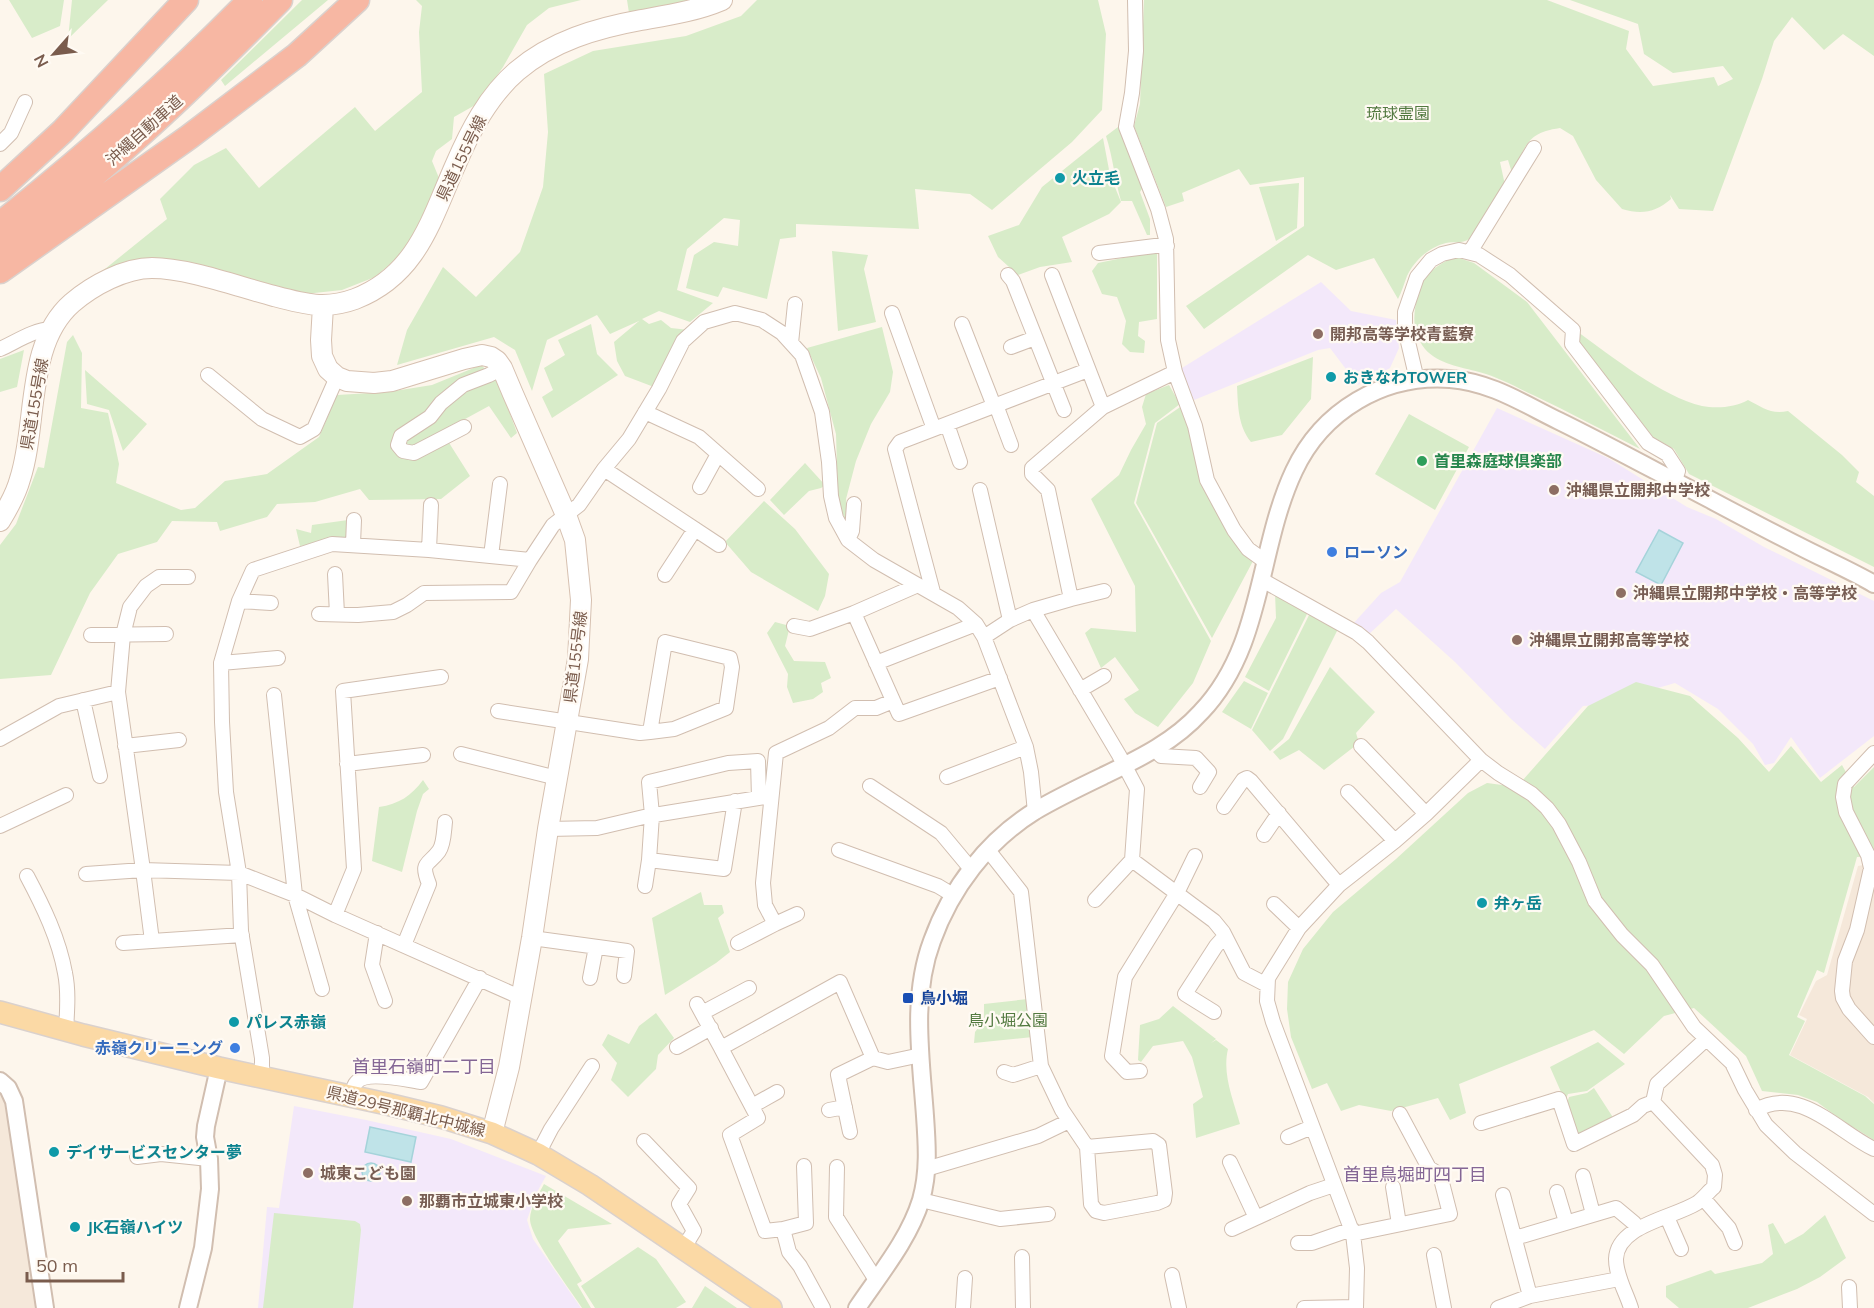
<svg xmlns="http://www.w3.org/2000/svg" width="1874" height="1308" viewBox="0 0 1874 1308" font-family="Mulish,'Noto Sans JP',sans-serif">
<rect width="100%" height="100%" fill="#fdf6ec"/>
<path fill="#f5e8da" d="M1874 863V1103L1868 1097 1790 1055 1807 1019 1799 1015 1816 981 1827 975 1858 866Z
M0 1086 11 1103 37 1308H0Z"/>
<path fill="#f3e8fa" d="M1321 282 1351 311 1396 320 1399 348 1390 368 1358 385 1330 348 1318 350 1194 400 1182 375V368Z
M1497 408 1608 458 1687 507 1716 519 1764 547 1874 601V736L1820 778 1791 737 1774 763 1765 765 1753 744 1718 709 1675 683 1599 705 1583 706 1545 749 1510 718 1455 662 1396 609 1367 636 1352 625 1381 593 1400 582Z
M294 1106 366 1120 451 1139 546 1176 536 1194 527 1220 533 1239 581 1308H258L267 1207 279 1208Z"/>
<path fill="#d8ecc9" d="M9 0H64L60 26 32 38Z
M72 0H108L68 39Z
M302 0H328L225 86 221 80Z
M416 0H581L549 8 527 25 503 67 477 104 454 117 452 139 436 151 432 161 439 178 422 224 405 251 375 277 342 290 305 294 262 286 100 273 167 219 160 199 194 165 226 148 259 188 355 107 375 131 422 92 419 32 422 6Z
M627 0H692L681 4 629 13Z
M757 0H1098L1106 34 1102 110 1072 142 992 210 970 194 915 189 919 229 796 224V237L780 239 767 299 723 287 718 297 686 288 694 255 714 242 738 246 740 220 724 218 687 249 677 290 713 303 690 322 659 311 642 319 649 324 661 320 671 328 689 330 654 387 625 376 617 361 614 342 639 321 610 334 597 315 547 340 532 391 515 350 494 337 397 365 407 330 443 267 476 297 520 252 543 187 548 132 544 74 593 51 686 36 741 16Z
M1144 0H1547L1629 31 1626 49 1653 86 1714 77 1718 86 1733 79 1723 66 1673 73 1644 54 1638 24 1570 0H1874V56L1843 34 1824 50 1792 17 1774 41 1762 79 1713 211 1679 209 1670 195 1671 199C1656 212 1642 215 1622 209L1596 180 1573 136 1560 128C1526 133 1527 145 1512 173L1508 160 1500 162 1505 185 1469 239C1462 244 1454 241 1446 243 1429 247 1414 261 1407 276 1404 284 1402 291 1398 299L1374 258 1336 270 1308 255 1204 329 1186 306 1304 226V177L1250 185 1239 169 1182 193 1184 201 1166 207 1134 126 1140 104Z
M1118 127 1143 187 1140 192 1150 219V235H1147L1132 201H1121C1115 180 1113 158 1106 136Z
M1103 138 1110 175 1121 202 1109 214 1062 237 1072 262 1040 267 1018 275 998 257 988 236 1019 225 1042 187Z
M1299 183 1297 228 1276 241 1259 187Z
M832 251 868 255 864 269 876 322 838 331Z
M1157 251V319L1139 322 1138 336 1145 341 1144 353 1130 352 1122 344 1126 321 1117 297 1102 294 1092 271 1098 263Z
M1456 257 1474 263 1527 302 1640 449C1604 431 1569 412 1533 395 1516 387 1498 377 1479 372 1461 367 1438 364 1425 349 1412 332 1413 317 1417 297 1422 276 1436 264 1456 257Z
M591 324 597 354 618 375 552 418 542 397 553 390 544 368 565 355 558 340Z
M882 327 893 372 890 392 871 424 856 461 846 499 849 519H845L838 502 836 434 821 378 807 348Z
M1578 332C1611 356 1663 397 1702 406 1717 409 1736 407 1748 400 1762 407 1771 415 1788 411L1842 455 1859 472 1856 482 1874 496V567L1689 474 1674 449 1653 437 1577 339Z
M73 335 82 353 81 408 108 413 119 464 116 483 181 510 195 508 225 481 267 474 319 437 337 395 388 392 432 385 481 365 498 381 517 433 511 438 489 406 443 431 451 446 470 476 441 499 369 500 360 489 315 502 277 504 267 517 220 531 217 522 172 521 157 542 118 554 90 593 51 675 0 679V545L16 524 38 467 44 468 67 342Z
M24 350 17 387 0 392V359Z
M1313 357 1311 399 1282 435 1251 442C1238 426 1238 406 1237 386Z
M85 370 147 424 123 451 109 410 87 404Z
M1169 385 1180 404 1155 423 1134 503 1211 641 1193 683 1158 727 1135 713 1124 699 1139 690 1115 657 1101 668 1085 633 1091 628 1136 632 1135 586 1091 499 1119 475 1131 450 1146 424 1142 407 1146 394Z
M1186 403 1235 540 1253 561 1212 638 1136 503 1157 423Z
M1409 414 1469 447 1435 510 1375 474Z
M805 463 825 485 821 488 809 491 784 515 770 500Z
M764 501 795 529 829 574 825 596 818 611 751 572 725 542Z
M348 520 349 536 346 540 300 546 296 529 311 533 312 525Z
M1275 593 1308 612 1269 691 1245 677 1276 618Z
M1310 613 1339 627 1283 739 1270 751 1252 730Z
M775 622 790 626 785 646 794 661 825 662 831 678 821 683 823 692 813 699 793 703 787 687 788 674 767 633Z
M1330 667 1375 712 1356 733 1359 743 1324 770 1299 750 1280 760 1273 752 1289 739Z
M1244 681 1268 693 1251 729 1222 712Z
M1636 682 1690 696 1738 738 1769 772 1791 746 1821 782 1842 765 1854 787 1874 767V856L1857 857 1824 973 1817 970 1797 1017 1805 1021 1789 1055 1865 1096 1874 1104V1140L1840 1119 1817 1102 1798 1095 1762 1091 1746 1056 1694 1008 1664 1016 1624 1054 1594 1030 1459 1084 1466 1113 1450 1120 1438 1098 1391 1111 1359 1105 1341 1111 1327 1083 1312 1089 1291 1037 1287 1009 1288 982 1303 949 1333 912 1396 859 1468 793 1487 783 1502 785 1523 780 1588 706Z
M423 780 429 789 423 794 417 811 402 872 372 861 379 807C399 804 411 796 423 780Z
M701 892 704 905H722L724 913 718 918 730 952 716 963 665 995 652 918Z
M1028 999 1033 1037 974 1043 975 1032 984 1020V1004Z
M1173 1006 1216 1039 1211 1043 1216 1040 1228 1049C1222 1074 1233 1099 1240 1124L1196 1138 1193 1104 1203 1097 1192 1057 1183 1041 1153 1046 1141 1062 1138 1060 1140 1025 1159 1019Z
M656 1013 674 1038 658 1055 656 1069 628 1097 611 1080 617 1063 602 1045 608 1034 629 1044 639 1026Z
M1598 1042 1625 1064 1587 1091 1568 1094 1565 1101 1550 1067Z
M1594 1088 1614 1119 1582 1137 1577 1133 1566 1106 1569 1097 1587 1093Z
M544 1184 612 1224 568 1229 558 1241 582 1281 577 1284 591 1308H582C571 1291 530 1237 530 1219 530 1208 539 1193 544 1184Z
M274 1213 355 1221 360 1224 361 1230 353 1308H263Z
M1825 1215 1846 1258 1820 1277 1797 1289 1748 1308H1679L1666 1297V1286L1711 1270 1715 1274 1762 1263 1773 1254 1768 1225 1773 1223 1785 1244 1803 1234Z
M638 1247 656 1259 686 1302 676 1308H595L581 1286Z
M705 1286 737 1308H692Z"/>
<path fill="#bfe3e8" stroke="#a5d3da" stroke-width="1.5" d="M1659 530 1683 543 1661 585 1636 572Z
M370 1127 416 1137 411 1162 365 1152Z
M362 1172a9 9 0 1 1 18 0a9 9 0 1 1-18 0Z"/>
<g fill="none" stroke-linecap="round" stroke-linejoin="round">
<g stroke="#d1beb0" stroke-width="16">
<path id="minor" d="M1135 0 1136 51 1132 93 1126 127 1158 209 1166 239 1168 340 1175 372 1195 426 1207 480 1234 530 1248 549 1266 562
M0 144 11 133 25 102
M1470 252 1534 148
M1099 253 1155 246H1167
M1008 275 1013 281 1064 410
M892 313 934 429
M962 324 994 406
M791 343 795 304
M1011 347 1035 338
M0 349C16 342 33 330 51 329
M208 375 262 419 300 437 314 429 337 377
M1417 380 1405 329V312L1417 277 1431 260 1442 254 1459 250 1479 255 1510 275 1573 330 1572 344 1648 443 1667 454 1678 471 1675 480
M996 405 1011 445
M1103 407 1175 372
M645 412 699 437 758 489
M947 424 960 462
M464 427 414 453 403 451 398 445 401 436 430 417 441 403 463 385 489 375 502 368
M604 469 719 545
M700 487 718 454
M980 490 1010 620
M848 540 852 531 854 504
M353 544 354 520
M429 550 431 505
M491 556 500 484
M335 574 337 614
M665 575 695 529
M1262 580 1357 633 1368 642 1481 760 1498 773 1532 794 1547 808 1559 824 1579 862 1595 901 1622 935 1652 965 1694 1027 1732 1063 1745 1090 1766 1125 1795 1153 1874 1214
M933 592 895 449 900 442 1088 370
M1071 599 1104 591
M239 601 271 603
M1033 610 1071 599 1048 490 1032 474V468L1103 407 1052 275
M854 613 899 714 1000 678
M319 614 358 615 393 612 407 605 424 593 511 592 530 560
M794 626 810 629 854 613 918 585
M91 635 166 634
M984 637 1010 620 1033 610 1119 755 1137 789 1132 860 1214 921 1223 932 1244 973 1267 985
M221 663 278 658
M876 663 976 624
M1080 690 1104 676
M118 692 123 635 130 607 146 586 159 577H188
M274 695 295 895 322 989
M83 700 100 776
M498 711 640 733 650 732 665 642 730 658 732 667 726 708 674 729 650 732
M0 739 59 706 118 692 143 870 239 873 295 895 335 915 522 998
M125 746 179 740
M1361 746 1426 814
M1155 749 1161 756 1196 758 1209 772 1200 787
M1874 753 1845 784 1843 797 1846 812 1868 855 1871 868 1857 930 1845 961 1842 991 1843 998 1849 1009 1874 1037
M461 754 557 778
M347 764 423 755
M947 777 1026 747
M870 786 941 833 971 869
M1348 792 1395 841
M735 801 724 869 649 860 652 815 649 782 728 763 758 761 759 798
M1224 807 1243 780 1247 778 1251 781 1339 885
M0 826 66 795
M548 829 597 828 648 816 765 797
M1264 835 1279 813
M839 850 938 886 953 895
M988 850 1021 892 1041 1066 1062 1110 1087 1147 1091 1204 1096 1211 1104 1213 1157 1203 1164 1200 1165 1193 1159 1145 1153 1141 1087 1147
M86 874 143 870 152 941 242 935
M27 876C43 906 59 939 65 973 69 992 67 1012 66 1030
M645 886 649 860
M1095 900 1132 860
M1274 904 1299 928
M335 915 354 869 343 691 441 677
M775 924 797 914
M377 933 372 965 385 1001
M532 938 627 951 624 976
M123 943 152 941
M738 943 775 924 765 905 763 883 776 753 829 728 855 708H876L893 701
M404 945 429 884C420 861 428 866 439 851 444 844 444 830 445 822
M590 978 596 947
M697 1004 721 1048
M1214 1012 1185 994 1216 946 1225 936
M702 1013 749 988
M677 1047 711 1028
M1140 1071 1127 1072 1112 1056 1125 977 1177 893 1195 856
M1004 1072 1013 1075 1041 1066
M262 1077V1058L241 931 239 873 226 792 222 722 221 663 239 601 253 570 332 544 429 550 530 560 553 525 579 505 604 469 629 439 659 389 683 341 704 322 735 313 762 320 782 333 802 355 822 412 829 462 831 496 836 518 848 540 874 560 958 608 976 624 984 637 1026 747 1031 772 1035 812
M352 1096C353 1092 353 1086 356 1083 365 1070 407 1080 421 1082L480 978
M752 1106 777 1092
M829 1110 845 1107
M1756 1110C1800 1085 1838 1132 1874 1149
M1481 1123 1559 1099 1574 1144 1633 1115 1643 1106 1653 1102
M850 1132 838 1075 873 1058
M1288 1137 1312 1127
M644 1141 689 1188 679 1204 694 1231 683 1249
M538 1154 551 1129 592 1066
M137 1157 161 1154 209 1159
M1230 1162 1256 1218 1310 1193 1334 1185
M837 1167 836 1217 876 1280
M926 1169 1038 1136 1069 1121
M1583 1176 1593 1214
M1393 1187 1399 1224
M1557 1192 1566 1222
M1503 1195 1530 1296
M1703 1198 1729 1228 1735 1243
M921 1200 1000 1219 1048 1214
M1667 1217 1681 1249
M783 1229 806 1223 804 1166
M1232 1229 1256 1218
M1353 1234 1450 1214 1440 1175 1429 1168 1400 1114
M1515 1238 1616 1208 1634 1223 1638 1229
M1298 1243H1312L1352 1229
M1434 1255 1444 1308
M1022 1257 1023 1308
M1172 1275 1179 1308
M1849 1287 1850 1308
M823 1308 800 1266 789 1252 783 1229 765 1231 730 1135 758 1118 721 1048 840 982 873 1058 888 1062 921 1055
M963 1308 965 1278
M1304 1308 1356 1307
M1356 1308 1357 1268 1353 1234 1273 1022 1267 1001 1268 978 1299 928 1339 885 1395 841 1426 814 1481 760
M1498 1308 1530 1296 1619 1279
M1631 1308C1626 1292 1616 1276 1616 1259 1617 1225 1673 1218 1697 1203 1703 1199 1708 1192 1714 1187L1715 1175 1712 1165 1653 1102 1657 1084 1705 1040"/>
</g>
<g stroke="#d1beb0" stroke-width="20">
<path id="tertiary" d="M0 1081 8 1088 14 1101 45 1308
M188 1308 203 1248 210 1189 209 1159 205 1137 206 1126 219 1068
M857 1308C880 1274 909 1239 921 1200 929 1172 927 1144 925 1116 921 1058 911 997 932 941 951 888 987 841 1035 811 1057 798 1080 787 1103 776 1138 759 1174 742 1201 712 1264 646 1257 550 1294 471 1322 411 1383 374 1450 379 1491 382 1524 404 1559 421 1610 446 1659 473 1709 499 1739 515 1769 531 1799 546 1824 559 1850 570 1874 584"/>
</g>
<g stroke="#d6c0b0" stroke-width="22">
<path id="secondary" d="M323 306 321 340 322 356 328 369 337 377 347 381 374 383 392 381 464 359 482 355 491 357 497 361 502 368 513 394 566 515 575 540 581 600 578 659 548 829 532 938 509 1067 492 1133
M0 521C8 508 16 494 20 479 38 424 25 344 72 303 93 285 125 268 152 268 188 268 239 287 274 296 304 304 325 310 355 299 417 275 431 220 455 166 470 131 488 96 517 71 552 41 597 28 641 20 669 15 696 11 722 0"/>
</g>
<g stroke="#dad1cd" stroke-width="24">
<path id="primary" d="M0 1012 83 1035 219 1068 387 1104 441 1117 492 1133 538 1154 590 1185 771 1308"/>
</g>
<g stroke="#dad1cd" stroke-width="27">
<path id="motorway" d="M0 189 63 131 186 0
M0 224C88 154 172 80 250 0
M0 249C101 176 192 89 280 0
M0 271 189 137 297 55 357 0"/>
</g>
<use href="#minor" stroke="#fff" stroke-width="14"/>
<use href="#tertiary" stroke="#fff" stroke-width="16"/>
<use href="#secondary" stroke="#fff" stroke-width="20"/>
<use href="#primary" stroke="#fbd9a5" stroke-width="21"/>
<use href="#motorway" stroke="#f7b7a3" stroke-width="24"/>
</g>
<g fill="#0f9aa8" stroke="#fffaf3" stroke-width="2">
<circle cx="1060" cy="178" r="6"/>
<circle cx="1331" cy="377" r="6"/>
<circle cx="1482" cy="903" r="6"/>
<circle cx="234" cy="1022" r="6"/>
<circle cx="54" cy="1152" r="6"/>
<circle cx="75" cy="1227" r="6"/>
</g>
<g fill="#8d6e63" stroke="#fffaf3" stroke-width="2">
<circle cx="1318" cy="334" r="6"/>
<circle cx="1554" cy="490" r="6"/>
<circle cx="1621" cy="593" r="6"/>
<circle cx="1517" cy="640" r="6"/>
<circle cx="308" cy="1173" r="6"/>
<circle cx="407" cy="1201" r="6"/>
</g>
<circle fill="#2e9e5b" stroke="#fffaf3" stroke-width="2" cx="1422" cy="461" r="6"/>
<g fill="#3f7fe0" stroke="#fffaf3" stroke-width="2">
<circle cx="1332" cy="552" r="6"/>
<circle cx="235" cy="1048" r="6"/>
</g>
<rect fill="#1a4fb4" stroke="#fffaf3" stroke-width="2" x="902" y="992" width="12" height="12" rx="3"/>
<g text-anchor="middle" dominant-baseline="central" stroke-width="4.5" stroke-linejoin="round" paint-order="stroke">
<g font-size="16" fill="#537a41" stroke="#fffaf3">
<text x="1398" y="113">琉球霊園</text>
<text x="1008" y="1020">鳥小堀公園</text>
</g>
<g font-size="16" fill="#7a5c4d" stroke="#fffaf3">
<text transform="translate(144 130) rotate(-42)">沖縄自動車道</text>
<text transform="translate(461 158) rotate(-64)">県道155号線</text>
<text transform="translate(34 404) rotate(-80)">県道155号線</text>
<text transform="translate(575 657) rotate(-83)">県道155号線</text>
<text transform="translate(406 1111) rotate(14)">県道29号那覇北中城線</text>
</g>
<g font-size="16" font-weight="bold" fill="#0d838f" stroke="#fffaf3" text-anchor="start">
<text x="1072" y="178">火立毛</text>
<text x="1343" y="377">おきなわTOWER</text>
<text x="1494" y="903">弁ヶ岳</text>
<text x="246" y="1022">パレス赤嶺</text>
<text x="66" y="1152">デイサービスセンター夢</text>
<text x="87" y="1227">JK石嶺ハイツ</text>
</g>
<g font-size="16" font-weight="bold" fill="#785e54" stroke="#fffaf3" text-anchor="start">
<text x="1330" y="334">開邦高等学校青藍寮</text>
<text x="1566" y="490">沖縄県立開邦中学校</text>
<text x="1633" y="593">沖縄県立開邦中学校・高等学校</text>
<text x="1529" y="640">沖縄県立開邦高等学校</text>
<text x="320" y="1173">城東こども園</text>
<text x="419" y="1201">那覇市立城東小学校</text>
</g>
<g font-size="16" font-weight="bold" fill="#27864d" stroke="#fffaf3" text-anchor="start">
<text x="1434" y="461">首里森庭球倶楽部</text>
</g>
<g font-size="16" font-weight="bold" fill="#366cbe" stroke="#fffaf3" text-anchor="start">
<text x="1344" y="552">ローソン</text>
<text x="223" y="1048" text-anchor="end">赤嶺クリーニング</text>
</g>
<g font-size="16" font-weight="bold" fill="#164399" stroke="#fffaf3" text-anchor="start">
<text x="920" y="998">鳥小堀</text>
</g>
<g font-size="18" fill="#846695" stroke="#fffaf3">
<text x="424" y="1066">首里石嶺町二丁目</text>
<text x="1415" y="1174">首里鳥堀町四丁目</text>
</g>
</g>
<g transform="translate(54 54) rotate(242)" stroke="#fffaf3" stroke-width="4.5" paint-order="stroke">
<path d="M0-4.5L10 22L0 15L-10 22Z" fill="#7a5c4d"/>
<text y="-9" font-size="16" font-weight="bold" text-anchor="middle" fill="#7a5c4d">N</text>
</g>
<path d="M27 1272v9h96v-9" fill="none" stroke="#7a5c4d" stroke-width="3"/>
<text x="36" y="1272" font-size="18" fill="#7a5c4d" stroke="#fffaf3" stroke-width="4.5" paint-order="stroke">50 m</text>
</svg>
